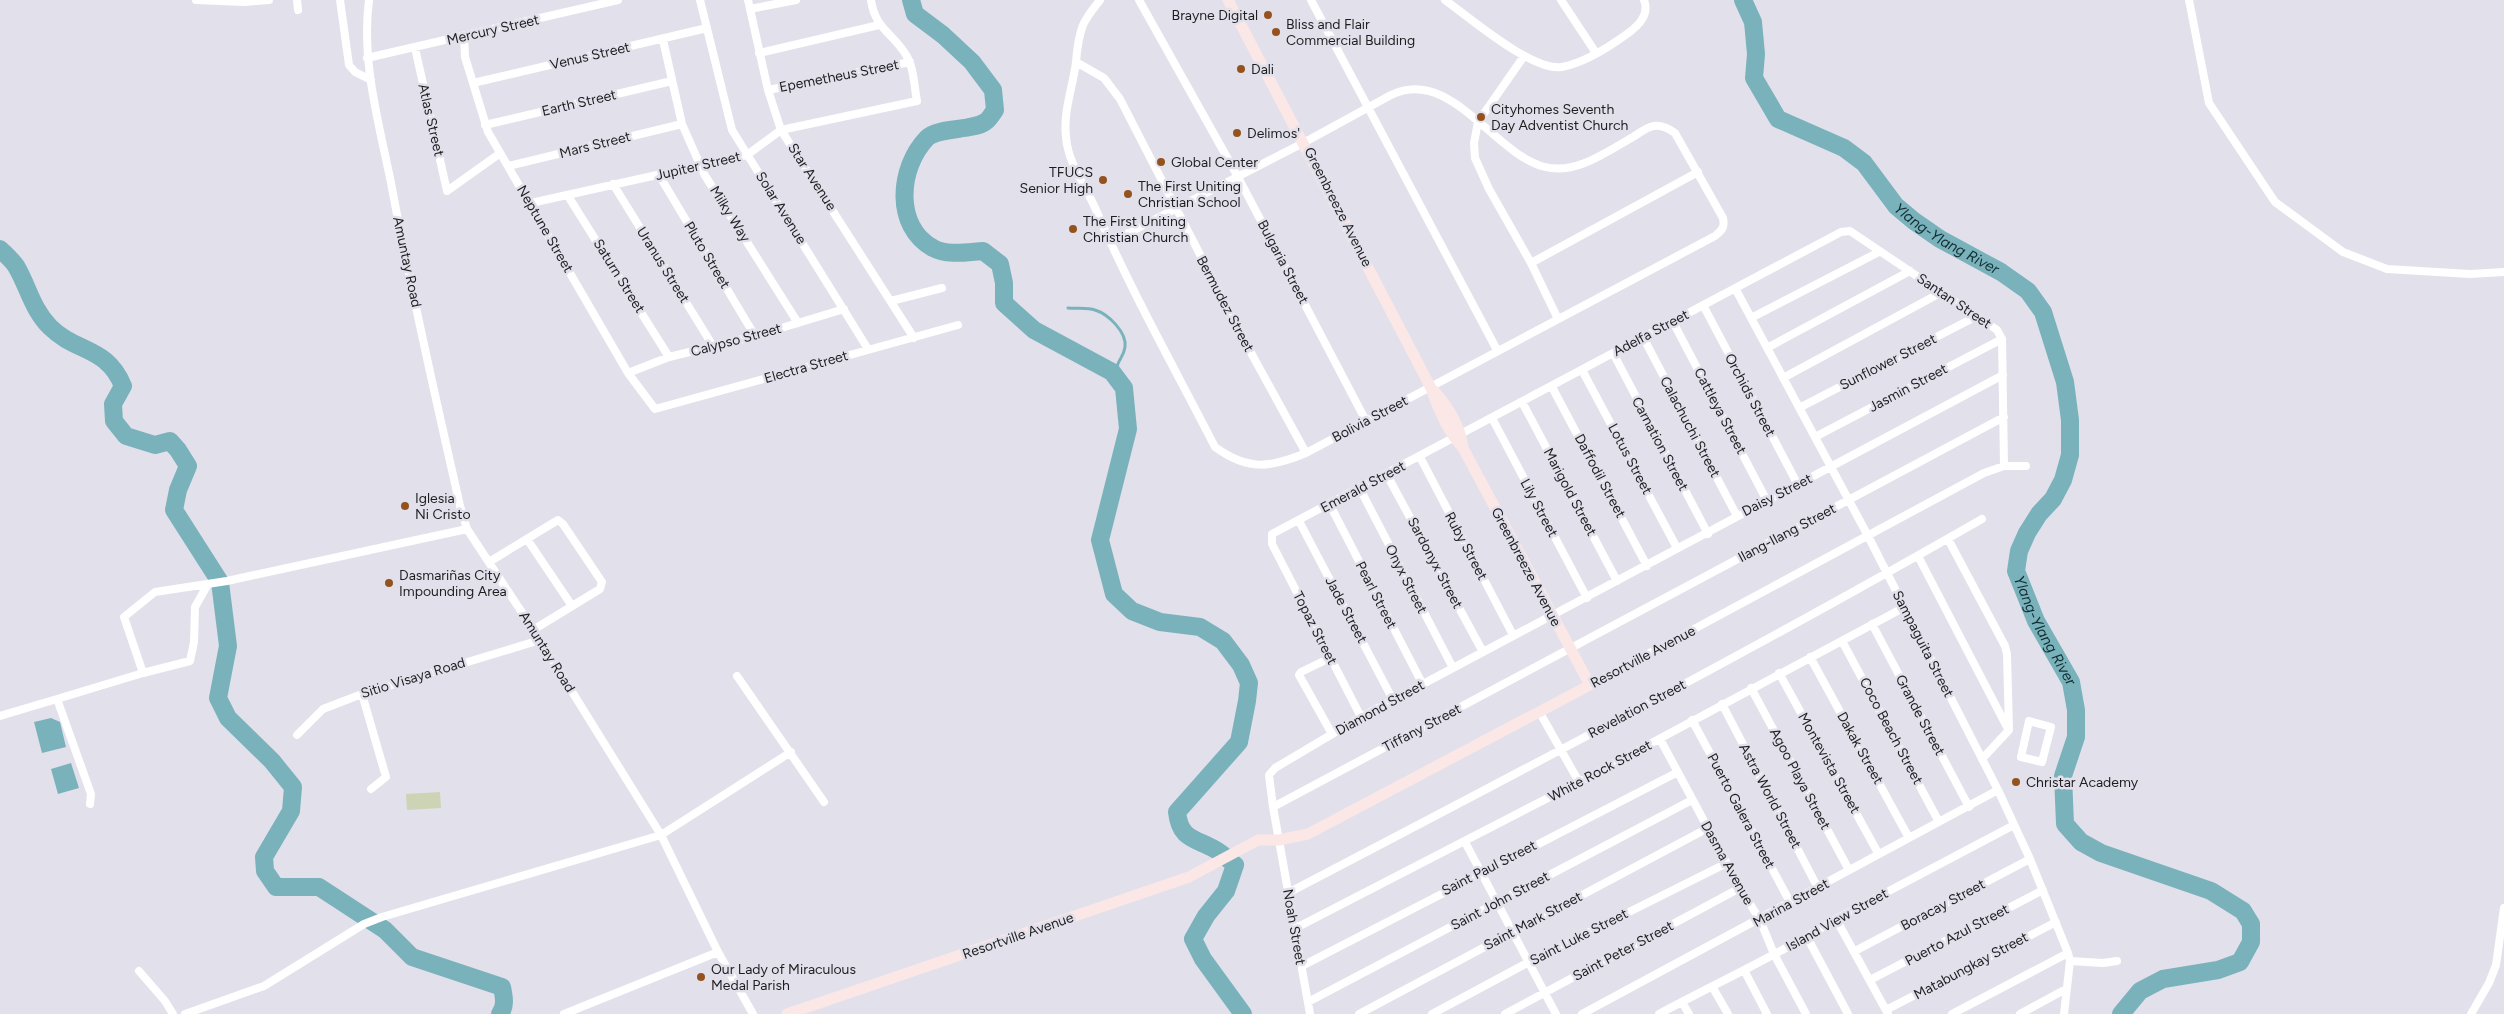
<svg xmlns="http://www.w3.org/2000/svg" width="2504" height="1014" viewBox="0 0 2504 1014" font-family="Figtree,sans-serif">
<rect width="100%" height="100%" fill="#e2e1eb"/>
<path fill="#ccd4b5" d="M440 792 441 808 407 810 406 794Z"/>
<path fill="#7ab2bc" d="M51 718 60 722 66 747 42 753 34 722Z
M71 763 79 788 58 794 51 769Z"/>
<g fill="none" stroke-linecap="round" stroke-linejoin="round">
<path stroke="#7ab2bc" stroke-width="3" d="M1068 308C1076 309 1087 307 1095 310 1108 314 1127 332 1125 347 1123 361 1115 358 1117 379"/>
<g stroke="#7ab2bc" stroke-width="18">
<path d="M911 0 915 14 943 35 972 62 993 90 995 110C992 114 989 120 985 122 972 131 938 127 927 138 898 168 894 227 933 248 947 256 968 252 983 251L1000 264 1004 283V303L1034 330 1112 372 1124 388 1128 429 1100 540 1114 594 1132 611 1160 622 1200 627 1223 641 1241 665 1249 683 1247 701 1239 742 1177 812C1180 840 1195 838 1216 850 1223 854 1229 860 1235 865L1226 891 1206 916 1193 939 1203 959 1243 1014"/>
<path id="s1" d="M1743 0 1753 22 1756 54 1754 78 1778 119 1844 148 1864 163 1896 206 1914 221 1940 239 2001 272 2028 291 2043 312 2065 382 2070 420V455L2063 480 2053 499 2039 514 2027 533 2019 551 2016 571 2036 621 2071 682 2076 710V737L2063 776 2065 824 2081 842 2101 853 2211 891 2243 911 2251 924V942L2240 962 2218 970 2163 979 2140 991 2121 1014"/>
<path d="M0 249C5 254 12 260 16 266 28 286 32 309 50 327 76 353 107 346 123 386L113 404 114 421 126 436 155 445 170 441 178 450 188 466 178 490 174 510 220 582 228 646 218 698 228 718 272 761 293 787 291 811 264 857 265 871 276 887H319L385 930 412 957 502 987C504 997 506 1006 500 1014"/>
</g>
<path stroke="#fff" stroke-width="8" d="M196 0 244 2 269 0
M297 0 298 10
M340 0 349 65 355 72 371 80
M369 0C361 62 379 123 391 183 411 292 436 399 460 506L467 529 540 640 661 835 718 952 753 1014
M700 0 732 130 868 349
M748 0 768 90 781 130 914 338
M1100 0C1094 8 1087 16 1083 25 1078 38 1077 49 1076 62 1073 87 1063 111 1066 137 1068 164 1086 186 1096 210 1131 291 1175 369 1215 447 1248 471 1270 468 1306 453L1715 236C1722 230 1725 228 1723 218L1675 133C1668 128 1662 125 1654 126 1647 127 1639 133 1633 137 1608 151 1576 175 1545 167 1493 154 1451 66 1391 95L1305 142 1111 242
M1139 0 1238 177 1366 421
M1311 0 1497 350
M1445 0C1470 18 1533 72 1562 67 1584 63 1609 47 1627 34 1638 26 1650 15 1644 0
M1561 0 1596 53
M2189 0 2209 103 2275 202 2343 252 2387 269 2470 274 2504 272
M750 9 796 0
M464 37 465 57 488 132 628 373 655 409 958 325
M663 40 682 124 704 174 798 323
M415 48 447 191 499 154
M759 53 879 25
M1524 56 1478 122 1474 143 1475 158 1489 189 1531 263 1558 319
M367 58 618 0
M1076 62 1104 78 1120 99 1244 340 1306 453
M473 83 707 28
M768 90 910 62
M485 125 672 81
M508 166 682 124
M659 175 755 336
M613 184 713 346
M568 196 669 357
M531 203 747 155 781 130 917 101C914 86 914 67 906 55 893 33 875 29 871 0
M1531 263 1698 172
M1735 288 1868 536 1998 790 2030 859 2068 953 2070 961 2064 1014
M891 301 942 288
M1703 305 1798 485
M1751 318 1879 252
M1673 322 1767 501
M1643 337 1737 516
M1767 348 1910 271
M1613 353 1708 534
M1582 370 1677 548
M628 373 669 357 755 336 844 309
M1783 378 1942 292
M1552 387 1647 566
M1522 402 1617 581
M1799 408 1977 316
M1492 418 1587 598
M1815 437 2002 339
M1420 457 1513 635
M1387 475 1483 652
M1360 489 1453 668
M1330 505 1423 685
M1299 521 1393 700
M527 539 572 606
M1948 539 2005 646 2007 654 2009 730 1982 759
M1918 556 2008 729
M489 562 558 520 563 524 602 582 600 589 533 630
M1872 624 1969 807
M1842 641 1939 822
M1810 657 1909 838
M1330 658 1301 672 1299 675 1332 734
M143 673 190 661 194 642 195 607 208 584
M1779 673 1878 853
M737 676 824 802
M1590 685 1984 473 2004 466H2026
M1751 688 1849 870
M362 694 386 777 371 789
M57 699 143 673 124 617 155 592 227 581 467 529
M1722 704 1818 888
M1540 713 1579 782
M0 716 57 699 91 794 90 804
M1361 717 1272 544V534L1841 232 1850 231 1997 330 2002 339 2004 466
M1692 720 1790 902
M2029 721 2051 727 2042 762 2021 757Z
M297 735 323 709 362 694 540 640
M1660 739 1740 888 1760 920 1774 954 1806 1014
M1273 807 2004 417
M1465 842 1556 1014
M1288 893C1521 771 1754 650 1982 519
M1836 919 1888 1014
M1294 929 1579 782 1903 608
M1807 937 1848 1014
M1855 951 2030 859
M2070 961 2103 963 2117 961
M1302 966 1678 772
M1744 970 1767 1014
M139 971 165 1001 173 1014
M1870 980 2043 890
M1713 988 1728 1014
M1308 1002 1692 800
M1682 1002 1689 1014
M1886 1010 2056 922
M185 1014 264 986 364 924 382 917 661 835 791 752
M564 1014 718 952
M1310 1014 1273 807 1269 775 1275 768 1361 717 2003 375
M1359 1014 1708 828
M1432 1014 1529 962 1727 863
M1505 1014 1740 888
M1582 1014 1998 790
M1659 1014C1718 982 1779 955 1836 919L2014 825
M1952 1014 2068 953
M2020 1014 2066 989
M2471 1014 2489 983 2496 965 2504 908"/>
<path stroke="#fbe7e6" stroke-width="11" d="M1434 391C1449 408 1460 425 1463 448
M787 1014 1189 877 1258 840H1279L1308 834 1590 685 1463 448C1447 431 1438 409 1431 388L1228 0"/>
</g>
<g fill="#94531e" stroke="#e2e1eb" stroke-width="2">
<circle cx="1268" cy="15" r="5"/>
<circle cx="1276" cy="32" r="5"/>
<circle cx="1241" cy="69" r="5"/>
<circle cx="1481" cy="117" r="5"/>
<circle cx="1237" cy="133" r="5"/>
<circle cx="1161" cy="162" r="5"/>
<circle cx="1103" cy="180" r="5"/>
<circle cx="1128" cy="194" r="5"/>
<circle cx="1073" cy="229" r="5"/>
<circle cx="405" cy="506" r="5"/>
<circle cx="389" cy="583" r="5"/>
<circle cx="2016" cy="782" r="5"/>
<circle cx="701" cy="977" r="5"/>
</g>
<g text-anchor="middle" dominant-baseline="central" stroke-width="5" stroke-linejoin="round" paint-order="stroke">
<g font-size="14" fill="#1e1e21" stroke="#e2e1eb" text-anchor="start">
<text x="1258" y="15" text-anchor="end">Brayne Digital</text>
<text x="1286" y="24">Bliss and Flair<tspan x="1286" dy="16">Commercial Building</tspan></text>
<text x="1251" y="69">Dali</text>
<text x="1491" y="109">Cityhomes Seventh<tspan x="1491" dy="16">Day Adventist Church</tspan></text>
<text x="1247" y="133">Delimos'</text>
<text x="1171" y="162">Global Center</text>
<text x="1093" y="172" text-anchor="end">TFUCS<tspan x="1093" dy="16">Senior High</tspan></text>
<text x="1138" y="186">The First Uniting<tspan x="1138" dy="16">Christian School</tspan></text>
<text x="1083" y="221">The First Uniting<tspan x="1083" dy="16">Christian Church</tspan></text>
<text x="415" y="498">Iglesia<tspan x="415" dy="16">Ni Cristo</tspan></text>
<text x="399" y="575">Dasmariñas City<tspan x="399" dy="16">Impounding Area</tspan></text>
<text x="2026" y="782">Christar Academy</text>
<text x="711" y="969">Our Lady of Miraculous<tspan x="711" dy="16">Medal Parish</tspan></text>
</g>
<g font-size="14" fill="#1e1e21" stroke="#e2e1eb">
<text transform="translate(493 30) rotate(-13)">Mercury Street</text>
<text transform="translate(590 56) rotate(-13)">Venus Street</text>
<text transform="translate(839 76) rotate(-11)">Epemetheus Street</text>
<text transform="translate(579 103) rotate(-13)">Earth Street</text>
<text transform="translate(431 120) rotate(77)">Atlas Street</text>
<text transform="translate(595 145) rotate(-14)">Mars Street</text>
<text transform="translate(698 166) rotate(-13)">Jupiter Street</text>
<text transform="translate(812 177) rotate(57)">Star Avenue</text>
<text transform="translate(1338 207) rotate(63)">Greenbreeze Avenue</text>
<text transform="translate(781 208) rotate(58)">Solar Avenue</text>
<text transform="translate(730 214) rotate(58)">Milky Way</text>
<text transform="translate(545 229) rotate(60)">Neptune Street</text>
<text transform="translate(707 255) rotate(59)">Pluto Street</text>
<text transform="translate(407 262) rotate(78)">Amuntay Road</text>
<text transform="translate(1283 262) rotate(62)">Bulgaria Street</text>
<text transform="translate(663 265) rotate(58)">Uranus Street</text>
<text transform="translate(619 276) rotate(58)">Saturn Street</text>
<text transform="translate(1954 301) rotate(34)">Santan Street</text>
<text transform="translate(1225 304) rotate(62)">Bermudez Street</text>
<text transform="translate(1651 333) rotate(-28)">Adelfa Street</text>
<text transform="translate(736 340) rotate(-15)">Calypso Street</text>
<text transform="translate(1888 362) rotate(-27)">Sunflower Street</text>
<text transform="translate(806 367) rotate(-16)">Electra Street</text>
<text transform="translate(1908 388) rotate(-28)">Jasmin Street</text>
<text transform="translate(1750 395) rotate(62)">Orchids Street</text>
<text transform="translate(1720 411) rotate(62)">Cattleya Street</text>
<text transform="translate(1370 419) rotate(-28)">Bolivia Street</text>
<text transform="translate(1690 427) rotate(62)">Calachuchi Street</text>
<text transform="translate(1660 444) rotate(62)">Carnation Street</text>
<text transform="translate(1630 459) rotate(62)">Lotus Street</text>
<text transform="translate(1600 476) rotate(62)">Daffodil Street</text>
<text transform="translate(1363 487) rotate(-28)">Emerald Street</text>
<text transform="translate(1570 492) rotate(62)">Marigold Street</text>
<text transform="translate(1777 495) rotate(-27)">Daisy Street</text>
<text transform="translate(1539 508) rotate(62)">Lily Street</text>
<text transform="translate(1787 533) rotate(-28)">Ilang-Ilang Street</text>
<text transform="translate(1466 546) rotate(62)">Ruby Street</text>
<text transform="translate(1435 563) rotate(62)">Sardonyx Street</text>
<text transform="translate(1526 567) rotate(62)">Greenbreeze Avenue</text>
<text transform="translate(1406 579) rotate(63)">Onyx Street</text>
<text transform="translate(1376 595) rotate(63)">Pearl Street</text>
<text transform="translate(1346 610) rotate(62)">Jade Street</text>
<text transform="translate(1315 628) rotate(63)">Topaz Street</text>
<text transform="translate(1923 644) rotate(63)">Sampaguita Street</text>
<text transform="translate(547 652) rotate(58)">Amuntay Road</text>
<text transform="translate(1643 657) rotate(-28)">Resortville Avenue</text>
<text transform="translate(413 678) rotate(-17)">Sitio Visaya Road</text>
<text transform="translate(1380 708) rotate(-29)">Diamond Street</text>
<text transform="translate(1637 709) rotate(-28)">Revelation Street</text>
<text transform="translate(1920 715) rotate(62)">Grande Street</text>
<text transform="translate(1422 728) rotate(-28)">Tiffany Street</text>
<text transform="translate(1891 731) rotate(62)">Coco Beach Street</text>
<text transform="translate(1860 748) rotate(61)">Dakak Street</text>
<text transform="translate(1829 763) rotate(61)">Montevista Street</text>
<text transform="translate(1600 771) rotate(-28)">White Rock Street</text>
<text transform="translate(1800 779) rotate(62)">Agoo Playa Street</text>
<text transform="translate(1770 796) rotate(62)">Astra World Street</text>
<text transform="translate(1741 811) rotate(62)">Puerto Galera Street</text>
<text transform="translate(1727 863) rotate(61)">Dasma Avenue</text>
<text transform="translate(1489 868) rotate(-27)">Saint Paul Street</text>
<text transform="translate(1500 901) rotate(-28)">Saint John Street</text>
<text transform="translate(1791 903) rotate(-29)">Marina Street</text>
<text transform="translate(1943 905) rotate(-28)">Boracay Street</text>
<text transform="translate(1837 920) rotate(-29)">Island View Street</text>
<text transform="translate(1533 921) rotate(-28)">Saint Mark Street</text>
<text transform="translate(1294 927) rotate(80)">Noah Street</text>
<text transform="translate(1957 935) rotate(-28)">Puerto Azul Street</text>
<text transform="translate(1018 936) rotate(-19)">Resortville Avenue</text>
<text transform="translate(1579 937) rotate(-27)">Saint Luke Street</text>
<text transform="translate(1623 951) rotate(-28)">Saint Peter Street</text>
<text transform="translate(1971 966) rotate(-28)">Matabungkay Street</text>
</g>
<g font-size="15" font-style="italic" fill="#112e33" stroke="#e2e1eb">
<text stroke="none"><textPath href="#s1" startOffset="339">Ylang-Ylang River</textPath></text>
<text stroke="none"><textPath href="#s1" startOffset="805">Ylang-Ylang River</textPath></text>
</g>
</g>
</svg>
